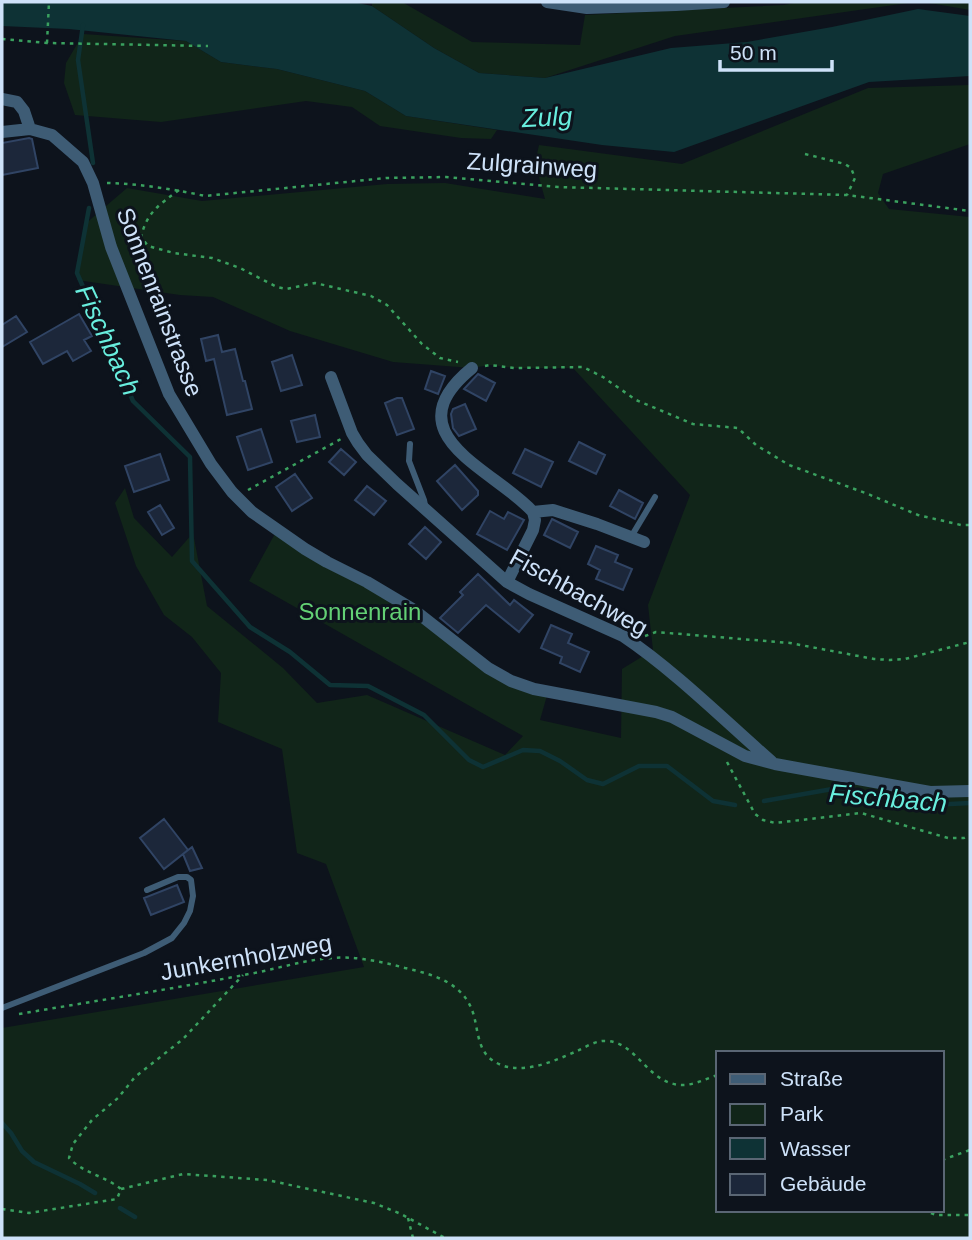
<svg xmlns="http://www.w3.org/2000/svg" width="972" height="1240" viewBox="0 0 972 1240" font-family="Arial,sans-serif">
<rect width="100%" height="100%" fill="#0d131c"/>
<path fill="#112519" fill-rule="evenodd" d="M372 2H402L472 42 580 45 585 15 784 5 799 2H915L675 36 545 78 479 73 434 48 372 6Z
M924 2H965L970 3V10Z
M83 34 186 41 221 62 277 69 365 91 406 116 497 130 491 139 461 138 380 126 352 107 306 101 161 122 75 115 64 83 66 63Z
M970 85V144L883 174 878 193 889 209 970 217V1238H2V1028L364 967 326 864 297 853 282 749 218 722 221 673 192 637 164 615 136 566 115 503 125 488 134 518 172 557 193 533 207 606 283 668 317 703 367 695 505 755 523 736 249 581 277 530 367 582 488 668 548 692 540 720 621 738 622 669 653 650 648 605 690 495 573 368H514L490 365 472 368 393 362 290 331 213 297 180 295 77 280 84 225 127 188 202 201 387 184 445 183 545 199 535 163 539 145 682 164 868 88ZM718 1053H942V1210H718Z"/>
<path fill="#0e3235" d="M2 2H353L372 6 434 48 479 73 545 78 671 48 747 42 832 27 918 9 970 16V76L869 82 674 152 602 145 406 116 365 91 277 69 221 62 186 41 69 29 2 26Z"/>
<g fill="none" stroke-linecap="round" stroke-linejoin="round">
<path stroke="#0e3235" stroke-width="4.5" d="M83 25 78 60 93 163
M89 208 77 273 133 401 190 457 192 561 250 627 290 652 330 685 368 686 424 715 469 760 483 767 523 750 540 751 560 761 587 780 603 784 639 766H667L713 801 735 805
M764 801 838 788 931 805 970 803
M2 1123 11 1133 22 1151 34 1162 80 1184 95 1193
M120 1208 135 1217"/>
</g>
<path fill="#1c273a" stroke="#304464" stroke-width="2" d="M29 138 32 139 38 168 2 175V143Z
M79 314 92 336 84 340 91 351 73 361 67 351 43 364 30 342Z
M16 316 27 332 2 347V325Z
M218 335 222 352 235 349 243 381H245L252 409 227 415 214 359 206 361 201 339Z
M292 355 302 385 281 391 272 362Z
M431 371 445 376 438 394 425 389Z
M478 374 495 383 486 401 464 389Z
M397 398H402L414 429 397 435 385 403Z
M465 404 476 429 459 436 453 428 451 414 453 409Z
M315 415 320 437 297 442 291 421Z
M261 429 272 462 248 470 237 437Z
M579 442 605 455 596 474 569 461Z
M341 449 356 462 344 475 329 462Z
M525 449 553 462 541 487 513 473Z
M160 454 169 480 134 492 125 466Z
M455 465 478 491V495L462 510 437 481Z
M295 474 312 498 292 511 276 487Z
M367 486 386 501 374 515 355 500Z
M619 490 643 503 635 519 610 506Z
M160 505 174 528 162 535 148 512Z
M490 511 504 519 508 512 524 520 507 550 477 534Z
M552 519 578 532 570 548 544 535Z
M425 527 441 542 426 559 409 544Z
M596 546 618 555 615 562 632 569 623 590 596 579 600 570 588 564Z
M478 574 510 605 514 600 533 615 519 632 486 605 458 633 440 618 463 595 460 592Z
M551 625 572 634 568 643 589 652 580 672 560 663 562 657 541 648Z
M164 819 188 850 164 869 140 838Z
M192 847 202 868 190 871 183 854Z
M177 885 184 902 151 915 144 898Z"/>
<g fill="none" stroke-linecap="round" stroke-linejoin="round">
<path stroke="#3aa15f" stroke-width="2.5" stroke-dasharray="3.5 5" stroke-linecap="butt" d="M2 39 47 43 208 46
M47 43 49 2
M805 154 845 164 851 168 855 178 847 195
M107 183C140 184 173 189 205 196L386 178 446 177 558 187 847 195 970 211
M179 190C159 205 147 212 141 237L148 246 174 253 212 258 240 268 277 287 286 289 315 283 371 296 387 305 422 344 440 358 458 362
M485 366 490 365 514 368 583 367 603 377 636 400 693 424 738 428 756 445 789 465 868 494 918 515 961 525H970
M248 490 341 439
M645 636 656 632 790 643 874 659 890 660 905 659 970 642
M727 762 755 814 763 820 775 823 861 813 948 838H964L970 835
M19 1014C95 1001 172 989 249 974 288 967 322 953 363 959 377 961 391 964 405 968 435 975 465 983 474 1016 478 1031 478 1050 492 1060 517 1078 552 1062 577 1051 586 1047 596 1040 607 1041 638 1043 648 1085 683 1085 695 1085 707 1078 718 1075
M942 1160 970 1150
M121 1189 183 1174 267 1180 374 1203 401 1214 445 1238
M2 1209 29 1213 117 1199 121 1189C105 1176 83 1173 69 1158L73 1144 92 1120 118 1098 135 1077 183 1039 243 975
M923 1210 936 1215H970
M408 1218 413 1238"/>
<path stroke="#3e5c75" stroke-width="6" d="M410 444 409 461 424 500 425 505
M631 537 655 497
M2 1008 144 953 172 938 184 923 190 911 193 896 191 880 187 877H178L147 890"/>
<path stroke="#3e5c75" stroke-width="12" d="M547 2 587 8 676 5 724 2
M2 99 17 102 24 111 30 129
M2 132 30 129 52 135 83 162 93 183 111 247 169 394 211 464 232 492 252 512 305 549 327 562 367 582 414 610 488 668 511 681 534 689 656 712 672 717 745 756 775 764 930 792 970 791
M472 368C390 435 493 468 533 512L535 520 533 530 507 582
M331 377 352 433 358 443 367 455 397 484 507 582 529 594 623 636C675 671 724 720 772 762
M533 512 553 510 597 524 644 542"/>
</g>
<g text-anchor="middle" dominant-baseline="central" stroke-width="6" stroke-linejoin="round" paint-order="stroke">
<g font-size="24" fill="#cee2f9" stroke="#0d131c">
<text transform="translate(532 165) rotate(4)">Zulgrainweg</text>
<text transform="translate(160 302) rotate(69)">Sonnenrainstrasse</text>
<text transform="translate(579 592) rotate(29)">Fischbachweg</text>
<text transform="translate(246 957) rotate(-10)">Junkernholzweg</text>
</g>
<g font-size="24" fill="#63d075" stroke="#0d131c">
<text x="360" y="611">Sonnenrain</text>
</g>
<g font-size="26" font-style="italic" fill="#68eede" stroke="#0d131c">
<text transform="translate(547 117) rotate(-3)">Zulg</text>
<text transform="translate(108 340) rotate(65)">Fischbach</text>
<text transform="translate(888 798) rotate(5)">Fischbach</text>
</g>
</g>
<rect width="972" height="1240" fill="none" stroke="#cee2f9" stroke-width="7"/>
<rect x="716" y="1051" width="228" height="161" fill="#0d131c" stroke="#5a6674" stroke-width="2"/>
<rect x="730" y="1074" width="35" height="10" fill="#3e5c75" stroke="#5a6674" stroke-width="2"/>
<text x="780" y="1086" font-size="21" fill="#cee2f9">Straße</text>
<rect x="730" y="1104" width="35" height="21" fill="#112519" stroke="#5a6674" stroke-width="2"/>
<text x="780" y="1121" font-size="21" fill="#cee2f9">Park</text>
<rect x="730" y="1138" width="35" height="21" fill="#0e3235" stroke="#5a6674" stroke-width="2"/>
<text x="780" y="1156" font-size="21" fill="#cee2f9">Wasser</text>
<rect x="730" y="1174" width="35" height="21" fill="#1c273a" stroke="#5a6674" stroke-width="2"/>
<text x="780" y="1191" font-size="21" fill="#cee2f9">Gebäude</text>
<path d="M720 60v10h112v-10" fill="none" stroke="#cee2f9" stroke-width="3.5"/>
<text x="730" y="60" font-size="21" fill="#cee2f9" stroke="#0d131c" stroke-width="5" paint-order="stroke">50 m</text>
</svg>
